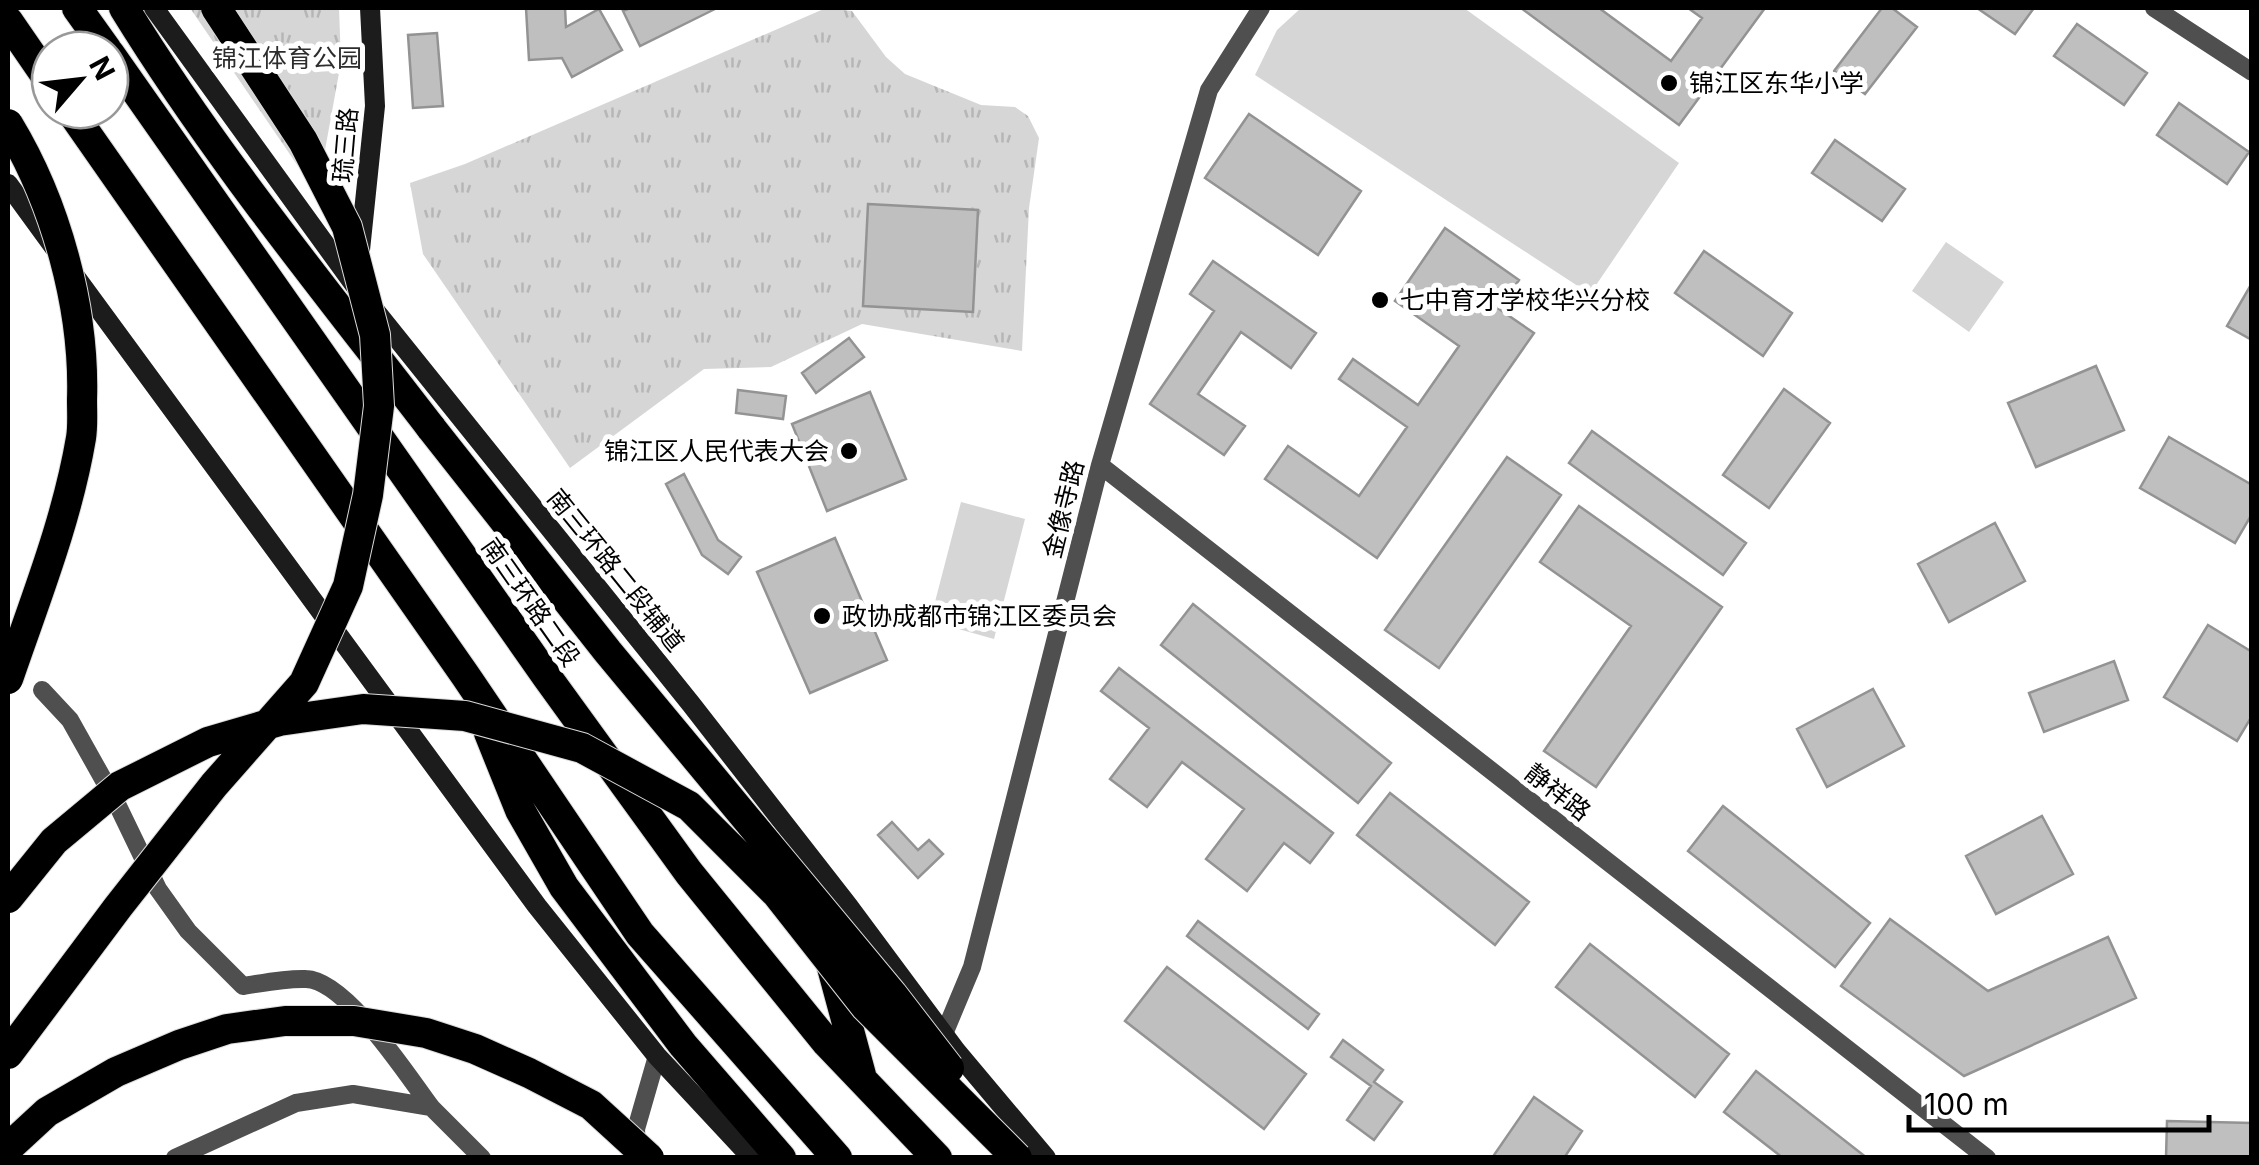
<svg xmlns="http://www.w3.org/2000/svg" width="2259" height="1165" viewBox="0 0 2259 1165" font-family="Inter,'Noto Sans SC',sans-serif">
<defs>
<pattern id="grass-tufts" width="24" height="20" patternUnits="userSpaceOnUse" patternTransform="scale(2.5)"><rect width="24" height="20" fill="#d6d6d6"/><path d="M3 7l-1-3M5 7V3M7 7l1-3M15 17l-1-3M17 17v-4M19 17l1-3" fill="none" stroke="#b6b6b6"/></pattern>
</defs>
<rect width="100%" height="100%" fill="#fff"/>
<path fill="url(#grass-tufts)" d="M190 8H339L341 62 317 194Z
M826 8 852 11 886 57 905 74 981 105 1015 107 1028 116 1039 138 1029 208 1022 351 862 324 771 367 704 369 570 468 423 254 410 183 465 164Z"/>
<path fill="#d6d6d6" d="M1301 8H1464L1679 163 1590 294 1255 75 1277 30Z
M1946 242 2004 282 1969 332 1912 291Z
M961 502 1025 519 994 639 930 621Z"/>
<path fill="#bfbfbf" stroke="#939393" stroke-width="2.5" d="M526 8H565L566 27 599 9 622 50 572 77 562 58 529 60Z
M630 8H717L640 46 623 11Z
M1521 8H1599L1671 61 1702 18 1688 8H1765L1679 125Z
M1882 8H1892L1917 27 1865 94 1834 71Z
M1977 8H2034L2015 34Z
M2077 24 2147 73 2124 105 2054 56Z
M437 33 443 106 413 108 408 35Z
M2179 103 2249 152 2227 184 2157 135Z
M1249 114 1361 191 1318 255 1205 178Z
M1835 140 1905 189 1882 221 1812 173Z
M868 204 978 210 973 312 863 306Z
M1445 228 1519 280 1499 309 1534 333 1377 558 1265 479 1288 446 1359 496 1407 427 1339 379 1353 359 1418 405 1459 346 1395 301Z
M1704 251 1792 313 1763 356 1675 293Z
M1213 261 1316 333 1291 368 1241 332 1198 394 1245 426 1224 455 1150 404 1214 311 1190 294Z
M2252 283V340L2227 326Z
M849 338 864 357 816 393 802 373Z
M2096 366 2124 430 2036 467 2008 403Z
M1784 389 1830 423 1769 508 1723 475Z
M738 390 786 396 783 419 736 413Z
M870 392 906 479 827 511 792 424Z
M1592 431 1746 543 1723 575 1569 463Z
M2169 437 2252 485V514L2235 543 2140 488Z
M1507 457 1561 495 1439 668 1385 630Z
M684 474 718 540 741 557 728 574 702 555 666 484Z
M1579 506 1722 607 1596 787 1544 751 1631 626 1540 562Z
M1995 523 2025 581 1949 622 1918 564Z
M835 538 887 660 810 693 757 572Z
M1193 604 1391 763 1358 803 1161 645Z
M2208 625 2252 652V716L2237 741 2164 697Z
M2114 661 2128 700 2044 732 2029 693Z
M1119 668 1333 833 1310 863 1284 843 1247 891 1206 859 1244 809 1182 762 1147 807 1110 779 1149 728 1101 691Z
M1873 689 1904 746 1827 787 1797 729Z
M1390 793 1529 902 1495 945 1357 835Z
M1723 806 1870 923 1835 967 1688 851Z
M2042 816 2073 874 1996 914 1966 856Z
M892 822 918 850 929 840 943 854 918 878 878 835Z
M1890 919 1988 991 2108 937 2136 998 1964 1076 1841 986Z
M1198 921 1319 1014 1308 1029 1187 936Z
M1590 944 1729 1054 1695 1097 1556 987Z
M1167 967 1306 1074 1264 1129 1125 1021Z
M1343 1040 1383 1070 1374 1082 1402 1102 1374 1140 1347 1120 1371 1086 1331 1057Z
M1756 1071 1867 1158H1783L1724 1112Z
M1534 1097 1582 1131 1564 1158H1492Z
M2167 1121 2252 1123V1158H2166Z"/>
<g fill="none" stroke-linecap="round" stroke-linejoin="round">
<g stroke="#dbdbdb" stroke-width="32">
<path id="highway" d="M77 8 107 50
M124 8C215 156 326 291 432 429
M8 21 50 82
M110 54 547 677 689 873 827 1043 937 1158
M70 110 465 675 640 934 837 1158
M489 733 520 810 564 887 683 1045 781 1158
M830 960 861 1075"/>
</g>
<path stroke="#4f4f4f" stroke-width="18" d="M2154 8 2252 72
M1100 465 1987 1158
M42 690 70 720 116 802 158 889 188 931 243 986C263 983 286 978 306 979 346 980 407 1075 431 1107
M944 1034 972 967 1100 465 1209 90 1261 8
M637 1148 636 1129 657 1056
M175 1158 296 1103 353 1094 431 1107 482 1158"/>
<path stroke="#1c1c1c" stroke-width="20" d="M154 8 356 287 691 704 849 907 956 1051 1046 1158
M8 184 54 247
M360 250 375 106 370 8
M74 275 537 906 657 1056 752 1158"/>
<use href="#highway" stroke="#000" stroke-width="30"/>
<g stroke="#dbdbdb" stroke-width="32" stroke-linecap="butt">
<path id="highway-bridge" d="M8 124C56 203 85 308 82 400 82 413 83 426 81 438 67 521 35 600 8 679
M432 429 608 652 892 994 949 1068
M8 898 54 841 120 786 208 742 279 721 363 709 465 716 582 748 689 806 777 894 866 1007 1017 1158
M8 1054 118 907 214 785 304 683 348 586 368 495 379 406 375 335 347 227 303 141 216 8
M8 1148 47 1112 116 1072 179 1045 227 1029 285 1021H354L426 1033 475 1049 529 1073 591 1105 649 1158"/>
</g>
<use href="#highway-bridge" stroke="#000" stroke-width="30"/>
</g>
<g fill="#000" stroke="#fff" stroke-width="4">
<circle cx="1669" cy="83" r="10"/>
<circle cx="1380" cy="300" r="10"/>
<circle cx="849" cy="451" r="10"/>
<circle cx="822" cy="616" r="10"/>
</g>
<g text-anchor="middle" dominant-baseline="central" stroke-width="10" stroke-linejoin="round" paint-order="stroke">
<g font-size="25" fill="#2d2d2d" stroke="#fff">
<text x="287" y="58">锦江体育公园</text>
</g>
<g font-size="25" fill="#000" stroke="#fff" text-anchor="start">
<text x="1689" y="83">锦江区东华小学</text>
<text x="1400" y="300">七中育才学校华兴分校</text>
<text x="829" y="451" text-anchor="end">锦江区人民代表大会</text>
<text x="842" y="616">政协成都市锦江区委员会</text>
</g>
<g font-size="25" fill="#000" stroke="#fff">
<text transform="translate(345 145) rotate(-85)">琉三路</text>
<text transform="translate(1063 509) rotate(-76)">金像寺路</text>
<text transform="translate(616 570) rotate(51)">南三环路二段辅道</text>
<text transform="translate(531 602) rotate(55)">南三环路二段</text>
<text transform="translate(1558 792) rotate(38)">静祥路</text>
</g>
</g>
<rect width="2259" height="1165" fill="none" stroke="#000000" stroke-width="20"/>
<g transform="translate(80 80) rotate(62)"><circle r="48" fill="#ffffff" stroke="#999999" stroke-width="2.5"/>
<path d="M0-8L18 38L0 25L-18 38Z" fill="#000000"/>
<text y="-15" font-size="28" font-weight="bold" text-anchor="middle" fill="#000000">N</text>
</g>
<path d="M1909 1115v15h300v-15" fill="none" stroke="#000000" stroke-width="5"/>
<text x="1924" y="1115" font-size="30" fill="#000000" stroke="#ffffff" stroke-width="8" paint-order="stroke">100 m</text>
</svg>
